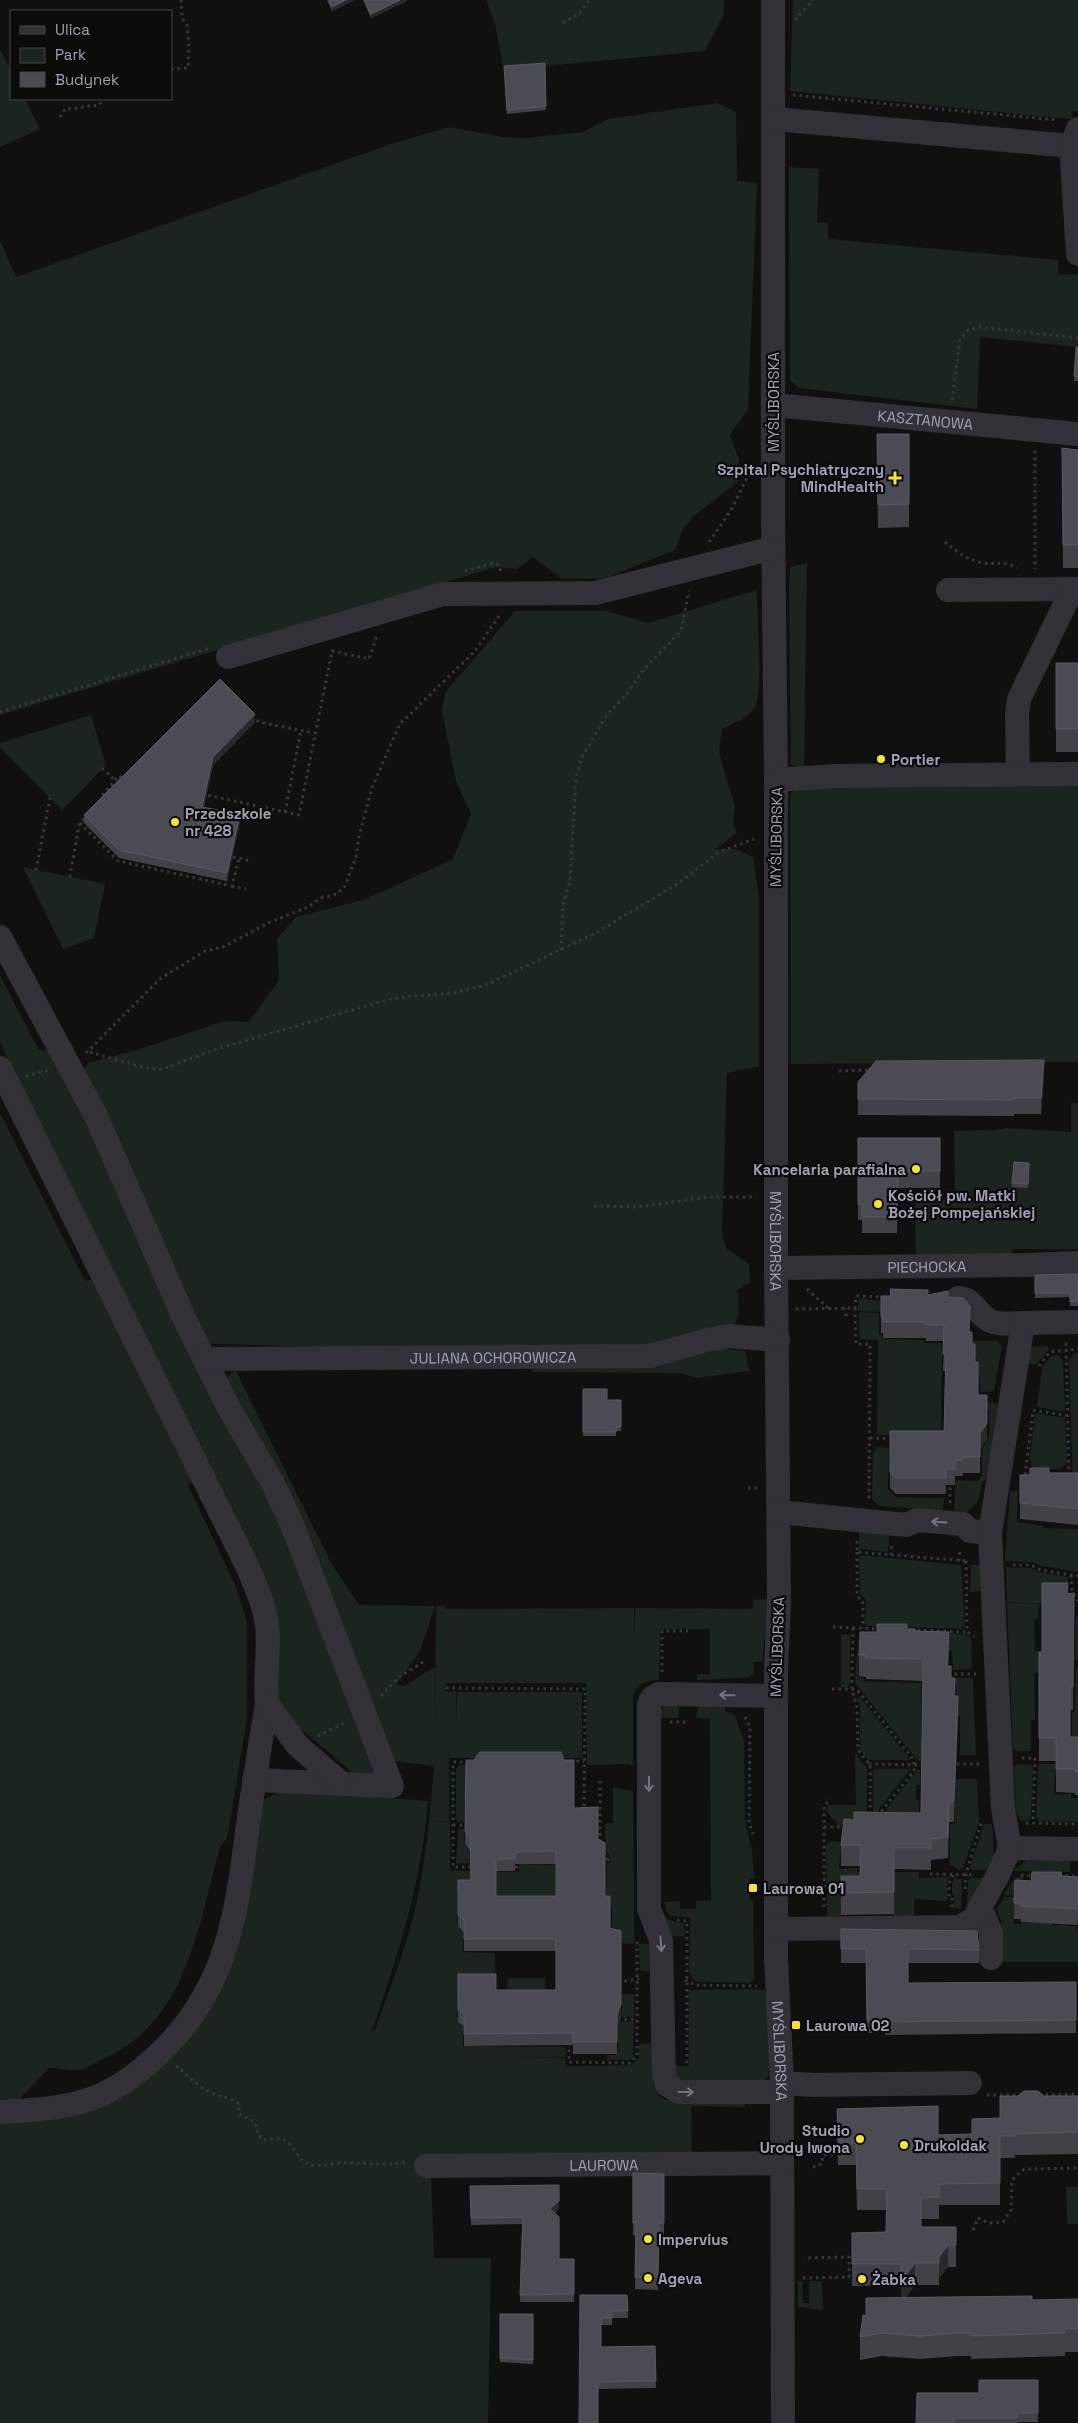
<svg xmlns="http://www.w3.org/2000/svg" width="1078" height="2423" viewBox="0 0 1078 2423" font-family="'Space Grotesk',sans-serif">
<rect width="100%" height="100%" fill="#101011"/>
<path fill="#1c241f" d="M486 0H724V14L705 51 504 70 495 24Z
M793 0H1078V112L1073 111 1072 119 1058 118 790 91Z
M0 49 11 71V99H25L40 129 0 147Z
M717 103 736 112 737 181 757 183 748 409 730 435 739 460V481L695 515 682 531 675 550 605 578 562 579 533 557 517 569 496 567 0 715V240L16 277 391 144 449 127 503 137 526 138 583 132 608 119Z
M789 167 819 169 817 222 828 223V239L1058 260V274L1078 275V347L980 337 977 409 799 388 790 380Z
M807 563 804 770 791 764 789 592 790 567Z
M757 590C757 612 763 689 756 705 751 717 732 724 722 729L719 752 735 807 733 823 737 833 715 849H736L753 857 759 897V1066L727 1073 722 1234 726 1248 749 1264 750 1282 737 1290 739 1311 735 1325 668 1344 557 1348 536 1344 506 1349 357 1348 189 1343 221 1384 235 1369 331 1563 359 1605 435 1606 420 1651 396 1685 404 1686 435 1667V1746L436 1606H445L446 1609 634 1608 635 1641V1608L753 1609V1600L769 1599 762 1662H754L753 1675 747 1678 697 1680V1674H710V1629H660L659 1680C647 1680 637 1683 633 1696V1767L630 1764 587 1765 586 1683H446L445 1692 456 1691 457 1727V1692H582V1758H449V1821L434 1822H450V1870L519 1872V1864L555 1865V1907L497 1906V1891H457V1926L460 1930H463V1952L495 1953V1985L458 1986 457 2020 463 2025V2046L565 2047 566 2057 502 2058H565L566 2066 632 2065 639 2058V2044L653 2043C654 2060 647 2092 665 2100L745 2099V2107L691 2106 692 2155 441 2157 416 2174 431 2175 434 2258H491L488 2423H0V2117L102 2104 210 2003 256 1805 281 1790 428 1801C422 1881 398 1955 372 2031L374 2032C389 1992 405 1951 415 1909 426 1862 430 1814 434 1766L395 1761 378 1774 353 1773 282 1713 275 1691 276 1616 0 1042V975L38 1049 55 1052 83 1071 88 1063 137 1050 225 1021 249 1022 279 980 277 939 296 917 366 899 453 859 471 814 456 781 442 710 445 693 515 611H606L648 623Z
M91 715 106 765 62 810 0 748V743Z
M1078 784V1062L791 1064 790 794 802 785Z
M23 867 105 884 94 938 63 949Z
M1071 1103H1078V1249H1012V1261L916 1262 915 1199 955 1200 954 1131 997 1130 1006 1128 1071 1132Z
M0 1113 85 1281 94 1279 196 1481 188 1485 237 1589 247 1623V1718L227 1838 220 1848C198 1924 188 2019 107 2057 98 2061 88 2068 79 2070 70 2071 58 2068 49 2068L15 2104 0 2105Z
M860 1298 882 1301 881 1312 858 1311V1300Z
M859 1312 879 1313V1334L882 1335V1339L924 1340V1343H942L941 1435H877L878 1340 859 1339Z
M966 1341H997L1002 1346 994 1391 980 1392V1377H976L977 1358H973Z
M1047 1346 1049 1349 1036 1365 1023 1363 1027 1347Z
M715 1348 745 1351 749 1371 697 1378 680 1373 531 1372 537 1366Z
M1074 1353H1078V1487H1073L1069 1361Z
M1058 1355 1063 1361 1065 1412 1037 1407 1042 1368 1051 1356Z
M979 1402 995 1403 999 1408 989 1477 982 1482 979 1500 966 1513 957 1512 954 1509 956 1480 977 1481 982 1476V1447C992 1441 989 1422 989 1410H979Z
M1035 1413 1065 1418 1067 1463 1060 1469H1033L1030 1459Z
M878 1447 889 1448 888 1489 896 1497 945 1498 942 1510 879 1506 872 1499 873 1452Z
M1010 1491H1018L1017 1522 1043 1526V1528L1078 1529V1572L1041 1566 1032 1562 1005 1561Z
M859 1529 876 1531 889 1536 888 1552 859 1549Z
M859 1555 961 1565 965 1625 961 1629 868 1626 865 1624 866 1600 860 1593Z
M971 1565H982L983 1591 970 1592Z
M1006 1567 1030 1568 1040 1572 1068 1577V1605L1007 1602Z
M1007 1603 1039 1604 1038 1618 1034 1619 1035 1651H1039V1672L1034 1673 1035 1720H1031V1751H1016L1013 1748Z
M1076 1617H1078V1659H1075Z
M877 1631 965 1634 971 1638 972 1669 953 1670 952 1651H919L877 1642Z
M841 1634H847L850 1637V1684L848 1687H841Z
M857 1653H859L858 1677 864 1678V1681L921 1683V1761H918L855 1683Z
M1076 1669H1078V1744L1072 1745V1712L1075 1711Z
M946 1678H973L976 1755H960V1716H956Z
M860 1697 911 1760H868L860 1750V1707L857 1698Z
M725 1703V1711L735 1715 744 1741 745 1822 752 1850 754 1879H750V1899L753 1900 754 1979 750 1983 698 1982 693 1980 689 1971 690 1917 670 1916 666 1911 665 1902 680 1901V1909H696V1901H711L710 1719 696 1718 698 1706Z
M676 1704 679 1709V1718H660V1908L667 1919 684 1924 685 1936H671L658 1908 660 1710 666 1705Z
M855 1753 867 1768V1818L853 1825H838L827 1812 828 1805H856Z
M1017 1764 1030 1765 1033 1768 1031 1817 1029 1820 1021 1821 1016 1811 1014 1767Z
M1040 1764H1056L1054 1794H1071V1798H1078V1822L1039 1821 1036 1817 1038 1768Z
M460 1765H472L466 1772 464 1822H458L456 1819V1769Z
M876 1769H911L875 1814 873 1813V1770Z
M917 1770H920V1785H916V1800H919V1837L882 1815Z
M956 1779H977L979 1823 963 1868 959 1870 950 1865V1824H955Z
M613 1788 633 1791 634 1942 632 1944 612 1942V1907L606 1906 607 1863H610L609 1854 605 1849V1824L613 1823Z
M984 1824H992L994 1857 989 1870H972L970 1867Z
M458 1829H464V1844L469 1848 470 1863 456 1864Z
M830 1841 841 1842 839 1869 857 1868V1872H919V1878L952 1877 947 1881V1901L914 1899V1916H894V1898H841V1916H827L826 1845Z
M1070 1857V1872L1013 1871 1027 1860Z
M1016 1877H1023V1896L1003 1895Z
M955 1878 962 1879 961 1909 954 1908V1895L952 1894V1884Z
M970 1878H984L967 1908 968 1881Z
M1004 1897H1014V1924L1052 1921V1926L1066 1924 1067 1926H1076V1929H1078V1962H999L1002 1922 996 1910Z
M639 1944H648L649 1946V1972L640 1970Z
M508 1978H545V1990L507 1991Z
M745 1989 765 1990C767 2010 780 2068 764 2081L687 2084 677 2079 674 2066H689V1990Z
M622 1994H634V2017L622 2018Z
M634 2021 633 2057 630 2060H607V2055H615L618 2051V2022Z
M1066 2187H1078V2224H1067Z
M798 2281H802L803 2303H809V2281H822L823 2310 798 2307Z"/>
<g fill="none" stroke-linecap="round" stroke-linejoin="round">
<path stroke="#37373e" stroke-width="3" stroke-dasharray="2.5 4" stroke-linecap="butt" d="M795 20 813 0
M563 23 580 13 589 0
M171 69 188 68 189 43 187 25 182 18 181 0
M793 95 1058 120
M60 117 66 108C78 111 85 104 98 106L104 99
M952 400 960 340 968 330 979 327 1078 338
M1035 451V569
M709 542 731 510 751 470
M945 542C957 552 968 560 983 563 997 565 1003 560 1017 568
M465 571 493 563 499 565 501 573
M0 712 210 648
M252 716 259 722 315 733
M102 768 115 780
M202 794 299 815 332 651 369 659 377 635
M102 800 100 798 119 776 124 779
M285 812 301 730
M80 823 118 861 232 886 239 858
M233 857 252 861
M36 870 50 798
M70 877 79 825 86 817
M232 886 246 889
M561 950 563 906 570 881 576 776 583 755 606 716 627 694 643 670 681 631 689 591
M90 1052 145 1068 163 1069 220 1048 394 998 453 993 486 985 596 933 677 884 719 852 754 839
M86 1053 161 978 205 951 223 947 268 923 308 907 321 898 337 894 345 886 356 857 359 836 372 788 399 725 475 651 499 616
M839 1071 871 1070
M26 1076 50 1070
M594 1206 638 1207 708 1197H756
M807 1289 828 1308
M855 1308 856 1344H870L869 1501
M796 1309 855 1308 856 1296 883 1297
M846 1316V1308
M1066 1343 1069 1475
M1039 1366 1050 1352 1078 1349
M1033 1410 1069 1416
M870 1438 894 1439
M1025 1474H1033
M1025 1475 1033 1412
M748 1488H758
M950 1503V1485
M857 1541V1552L967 1561
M857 1552V1596L863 1602V1628
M891 1555 892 1543
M959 1561 960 1549
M966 1561 967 1632 974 1636
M1013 1565H1031L1041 1570 1078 1576
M1071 1575 1072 1592 1078 1601
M833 1627 879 1629
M853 1628 852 1689 857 1708 858 1750 870 1765V1814
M911 1630 967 1632
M662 1672V1631H688
M948 1674H976
M446 1688 585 1689 584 1810
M832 1689H852L859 1692 914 1760V1771L879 1814
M381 1696 399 1677 425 1661
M745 1717 750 1727 749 1823 753 1834
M670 1722H688
M318 1736 346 1722
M1022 1758H1035L1033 1823
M570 1761H584
M469 1762H453V1867H470
M869 1764 924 1765
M957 1764H979
M600 1781V1843
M1026 1823 1078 1824
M453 1825H465
M824 1827H845
M604 1852 608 1860H605
M515 1867H517V1860
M930 1874 975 1875
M1021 1875 1035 1876
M1059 1876H1078
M965 1889 966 1874 982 1820
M824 1907V1806L831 1799
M952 1907V1898L949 1897V1883L954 1874
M677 1920 687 1921V2064
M685 1980 695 1985 757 1986
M618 1982 639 1979
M618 2020 637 2019
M569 2043V2062L630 2063 637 2056V1940
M176 2066C188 2076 201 2089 216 2095 224 2098 231 2098 239 2104V2114L255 2122 258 2134 263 2140C269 2140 277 2138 282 2139 293 2142 295 2157 306 2163 318 2169 328 2163 340 2163 363 2162 383 2167 406 2162
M987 2095H1023
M1039 2095 1078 2094
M813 2167 822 2164 823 2155H838
M973 2230 978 2218 989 2223 1003 2222 1011 2210 1012 2180 1024 2169 1078 2168
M803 2278 849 2277V2257L804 2258"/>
<g stroke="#313137" stroke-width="24">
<path id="s1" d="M773 0V513L776 780V1268L779 1601 776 1668V1959L782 2083 783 2423"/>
<path d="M775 119 1071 146"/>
<path d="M1078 129 1071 146 1078 254"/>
<path id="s2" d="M774 405 1078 434"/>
<path d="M948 590 1076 589"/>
<path d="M228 657 443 594 595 593 773 548"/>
<path d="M1018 774 1017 714 1019 699 1069 596 1078 589"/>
<path d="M776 780 835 776 1078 774"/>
<path d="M0 937 96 1116 184 1318 230 1410 272 1482 292 1524 392 1786 254 1780"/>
<path d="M0 1068 249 1570C256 1588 265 1606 267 1626 270 1652 264 1678 267 1704 260 1744 254 1783 248 1824 236 1918 227 1995 150 2062 133 2077 115 2090 93 2098 64 2109 31 2110 0 2112"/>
<path id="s3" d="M776 1268 1027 1265 1078 1263"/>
<path d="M958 1298C976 1300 974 1311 987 1319 997 1326 1012 1323 1023 1323"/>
<path id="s4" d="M204 1359 650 1356 707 1340 729 1336 778 1340"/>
<path d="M779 1512 906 1525 917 1520 963 1524 970 1531 990 1533"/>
<path d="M775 1696 659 1694 651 1699 649 1705V1909L661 1940 664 2074 667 2085 679 2092H782"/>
<path d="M267 1704 298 1746 341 1783"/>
<path d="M1010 1848 1078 1849"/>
<path d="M980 1907 991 1933V1958"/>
<path d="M776 1929 961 1927 974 1918 998 1875 1010 1848 1003 1808 990 1533 1023 1323 1078 1322"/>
<path d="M782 2083 813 2085 970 2083"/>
<path id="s5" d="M426 2166 782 2163"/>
</g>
</g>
<path fill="#414147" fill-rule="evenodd" d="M327 0H355L332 11Z
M363 0H407V1L371 18Z
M545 63 546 110 507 114 504 70Z
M1076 347H1078V381H1074Z
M877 434H909V527L878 528Z
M1062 448 1078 450V568H1063Z
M1056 663H1078V752H1056Z
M255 722 213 765 204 807 240 822 227 881 119 858 84 823V815Z
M1044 1077 1041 1114H1014V1116L858 1115V1082Z
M858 1138H940V1188H898L897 1233H862V1220H858Z
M1029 1167 1028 1188 1012 1187V1183Z
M1078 1274V1306H1070V1297L1035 1298V1275Z
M928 1295 948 1297 969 1332 975 1362 978 1395 987 1439 980 1449V1473H963V1476H955V1485H946V1494H896L890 1488V1431H944L946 1371H943L944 1341H926V1338H883V1333H881V1296Z
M583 1389 607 1400H621V1431H616V1436H583Z
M1049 1473H1078V1525L1020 1519V1475H1030Z
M1074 1593 1073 1710H1070V1737H1078V1795H1075V1793L1056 1792V1761H1039V1652H1042L1068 1594Z
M877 1624 907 1629 915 1631 949 1653 948 1666 951 1678 958 1718 954 1822H949L948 1858 931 1860V1870L894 1869V1914L841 1915V1876H860V1866H841V1845L854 1820 921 1813 923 1681 866 1679V1677L859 1676V1655L877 1632Z
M466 1760 574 1808 598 1839 621 2017 617 2026V2054H573V2045L464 2046V2026L458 2022V1974L496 1990H556V1951H464V1932L458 1927V1880H471L470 1850 465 1844ZM515 1864H556V1896H496V1871H515Z
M1062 1876 1078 1877V1925L1021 1922V1919H1014L1015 1880 1031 1881Z
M841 1929 979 1950V1963H908V1983L1076 1982V2033L885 2035V2033H867L866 1963H841Z
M1044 2096H1078V2154L1015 2155V2158H1000V2205H939V2219H921V2227H956V2267H948L939 2278V2285H915L906 2297 1032 2300 1078 2299V2352H1065V2356L971 2359V2356H957L920 2359 882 2356 860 2360V2337L866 2316 901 2297V2285L852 2286V2233L886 2232 887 2210H857L856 2165H838L837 2109 938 2135 972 2134 1000 2118Z
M633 2173 664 2174V2235L659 2236 658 2290 635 2289 636 2235H633Z
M470 2186 559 2209 555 2213 559 2259H574V2302H520L522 2224 471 2225Z
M580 2295H627L628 2318H612V2325H601V2347L655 2346 656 2388 598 2389Z
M500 2314H533V2364L500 2362Z
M1038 2380V2422H1018V2423H916L979 2393Z"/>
<path fill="#29292d" d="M346 0H355L332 11V7Z
M400 0H407V1L371 18V14Z
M255 714V722L213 765 202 815V807L213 757Z
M240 814V822L227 881V873Z
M1044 1060V1077L1041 1114V1098Z
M987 1395V1439L980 1449V1473V1433Z
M949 1632V1653L947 1687V1666Z
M958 1696V1718L954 1822V1801Z
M621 2005V2017L617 2026V2054V2013Z
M559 2201V2209L550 2217V2209Z
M948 2245V2267L939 2278V2257Z
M915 2263V2285L901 2304V2282Z"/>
<path fill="#4b4c53" stroke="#595962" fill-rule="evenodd" d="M329 0H346L332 7Z
M364 0H400L371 14Z
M545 63 546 106 507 110 504 66Z
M1076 347H1078V377L1074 376Z
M877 434H909V504L878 505Z
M1062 448 1078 450V545H1063Z
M1056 663H1078V729H1056Z
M220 679 255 714 213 757 202 807 240 814 227 873 119 850 84 815Z
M1044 1060 1041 1098H1014V1100L858 1099V1082L876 1061Z
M858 1138H940V1171L898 1172 897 1217H862V1204H858Z
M1014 1162 1029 1163 1028 1184 1012 1183Z
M1078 1274V1301L1070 1302V1293H1035V1275Z
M890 1289 928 1290V1295L948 1291V1297L963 1298 970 1306 969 1332H972V1344H975V1362H978V1395H987V1423L980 1433V1457H963V1460H955V1469H946V1478H896L890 1472V1431H944L946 1354H943L944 1325H926V1322H883V1317H881V1296H891Z
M583 1389H607V1400H621V1427H616V1432H583Z
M1030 1468H1049V1473H1078V1509L1020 1503V1475H1030Z
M1042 1583H1068L1067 1594 1074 1593 1073 1687H1070V1737H1078V1772H1075V1769H1056V1738H1039V1652H1042Z
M877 1624H907V1629H915V1631L949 1632 947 1666H951V1678H955L954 1696H958L954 1801H949L948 1837 931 1839V1848H894V1892L841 1893V1876H860L861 1845H841L844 1819 854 1820V1812L921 1813 923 1659 866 1658V1655H859L860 1632H877Z
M480 1752H561L564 1760H574V1808L598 1807V1839L605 1843V1896H610V1928L621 1931V2005L617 2013V2042H573V2033L464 2034V2014L458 2010V1974H496V1990H556V1939H464V1920L458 1915V1880H471L470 1838 465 1832 466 1760H474ZM556 1851V1896H496V1859H515V1852Z
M1032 1872H1061L1062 1876 1078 1877V1909L1021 1906V1903H1014L1015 1880 1031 1881Z
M841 1929 977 1931 979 1950 908 1949V1983L1076 1982V2020L885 2022V2020H867L866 1949H841Z
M1024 2091H1038L1044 2096H1078V2132L1015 2134V2136H1000V2183L939 2184V2197L921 2198V2227H956V2245H948L939 2257V2263H915L901 2282V2264H852V2233L886 2232 887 2189H857L856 2143H838L837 2109 938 2106V2135L972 2134V2119L1000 2118V2096H1018Z
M633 2173 664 2174V2223H659L658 2277H635L636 2223H633Z
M559 2185V2201L550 2209 559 2217V2259H574V2294L520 2295 523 2217 471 2218 470 2186Z
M580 2295H627L628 2311H611L612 2318H601V2347L655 2346 656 2381 598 2382V2423H579Z
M1032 2296V2300L1078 2299V2329H1065V2333L971 2336V2333H957L920 2336 882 2333 860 2337 863 2315 866 2316V2298Z
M500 2314H533V2360L500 2358Z
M979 2380H1038V2413H1018L1017 2418H954V2423H916L917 2393H979Z"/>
<defs><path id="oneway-shaft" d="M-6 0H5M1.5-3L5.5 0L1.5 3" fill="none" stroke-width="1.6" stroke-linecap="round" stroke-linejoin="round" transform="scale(1.25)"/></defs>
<g stroke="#747581">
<use href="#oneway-shaft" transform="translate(939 1522) rotate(-176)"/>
<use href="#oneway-shaft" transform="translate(727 1695) rotate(-179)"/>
<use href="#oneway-shaft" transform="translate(649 1784) rotate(90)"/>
<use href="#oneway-shaft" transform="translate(661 1944) rotate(86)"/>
<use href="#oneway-shaft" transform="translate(686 2092) rotate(2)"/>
</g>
<g fill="#f9e520" stroke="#0b0b0c" stroke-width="2">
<path d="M892.5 470.5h5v5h5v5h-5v5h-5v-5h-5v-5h5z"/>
<circle cx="881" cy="759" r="5"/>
<circle cx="175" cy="822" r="5"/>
<circle cx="916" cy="1169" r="5"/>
<circle cx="878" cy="1204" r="5"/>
<rect x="748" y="1883" width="10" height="10" rx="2.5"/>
<rect x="791" y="2020" width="10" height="10" rx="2.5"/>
<circle cx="860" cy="2139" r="5"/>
<circle cx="904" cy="2145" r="5"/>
<circle cx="648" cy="2239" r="5"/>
<circle cx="648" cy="2278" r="5"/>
<circle cx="862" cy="2279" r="5"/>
</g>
<g text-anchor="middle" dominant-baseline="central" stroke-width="4.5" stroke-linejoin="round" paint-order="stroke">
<g font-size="15" fill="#a0a2b3" stroke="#0b0b0c">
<text transform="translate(773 402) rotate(-90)">MYŚLIBORSKA</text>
<text stroke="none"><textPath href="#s2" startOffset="152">KASZTANOWA</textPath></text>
<text transform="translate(776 837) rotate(-89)">MYŚLIBORSKA</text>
<text stroke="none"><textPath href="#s1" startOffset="1241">MYŚLIBORSKA</textPath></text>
<text stroke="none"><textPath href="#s3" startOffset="151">PIECHOCKA</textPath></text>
<text stroke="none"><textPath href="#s4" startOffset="289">JULIANA OCHOROWICZA</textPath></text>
<text transform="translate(777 1647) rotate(-88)">MYŚLIBORSKA</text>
<text stroke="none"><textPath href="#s1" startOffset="2051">MYŚLIBORSKA</textPath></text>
<text stroke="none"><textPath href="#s5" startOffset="178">LAUROWA</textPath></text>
</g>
<g font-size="15" font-weight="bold" fill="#a0a2b3" stroke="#0b0b0c" text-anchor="start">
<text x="884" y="469" text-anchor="end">Szpital Psychiatryczny<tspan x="884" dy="17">MindHealth</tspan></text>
<text x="891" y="759">Portier</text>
<text x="185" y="813">Przedszkole<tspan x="185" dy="17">nr 428</tspan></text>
<text x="906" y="1169" text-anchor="end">Kancelaria parafialna</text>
<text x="888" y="1195">Kościół pw. Matki<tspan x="888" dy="17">Bożej Pompejańskiej</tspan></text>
<text x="763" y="1888">Laurowa 01</text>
<text x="806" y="2025">Laurowa 02</text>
<text x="850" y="2130" text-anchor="end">Studio<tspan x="850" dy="17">Urody Iwona</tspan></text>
<text x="914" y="2145">Drukoldak</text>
<text x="658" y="2239">Impervius</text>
<text x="658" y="2278">Ageva</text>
<text x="872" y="2279">Żabka</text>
</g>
</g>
<rect x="10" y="10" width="162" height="90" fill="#0b0b0c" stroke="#47474f"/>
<rect x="20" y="26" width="25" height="8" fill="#313137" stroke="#47474f"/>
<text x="55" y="35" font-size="15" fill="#a0a2b3">Ulica</text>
<rect x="20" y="48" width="25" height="15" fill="#1c241f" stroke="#47474f"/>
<text x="55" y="60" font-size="15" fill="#a0a2b3">Park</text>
<rect x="20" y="72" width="25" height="15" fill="#4b4c53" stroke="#47474f"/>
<text x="55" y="85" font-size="15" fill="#a0a2b3">Budynek</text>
</svg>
